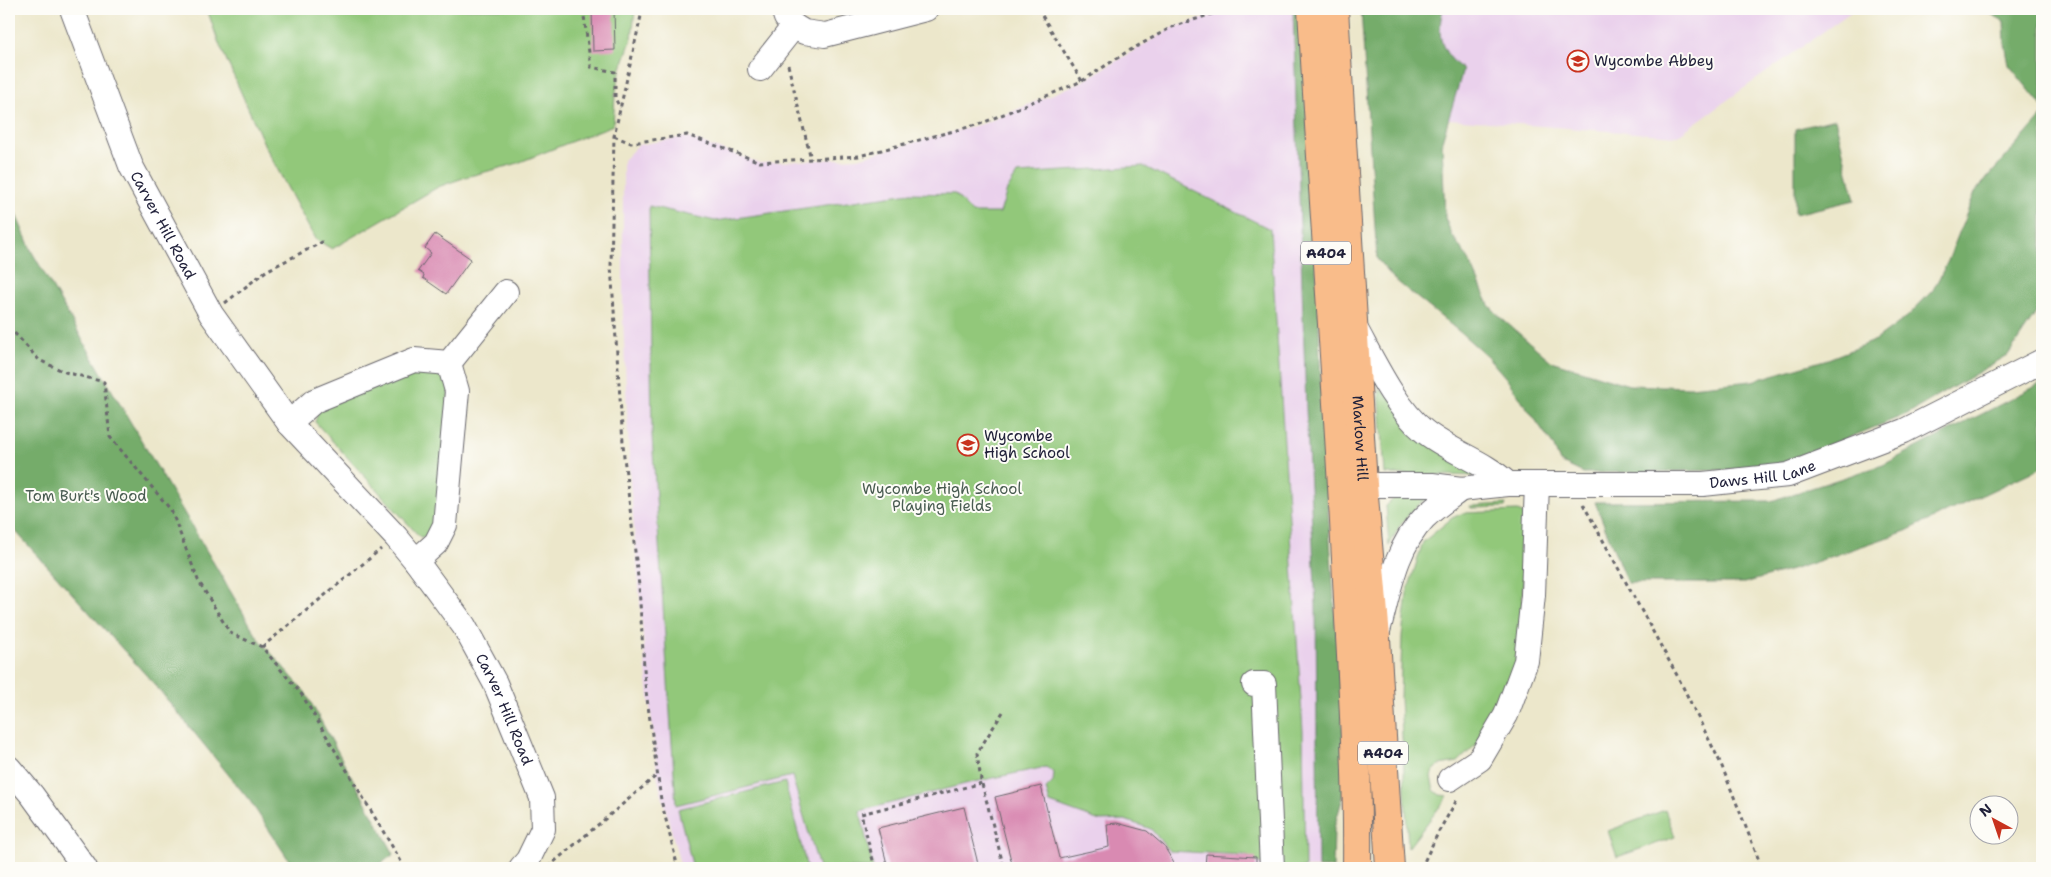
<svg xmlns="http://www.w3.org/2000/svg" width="2051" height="877" viewBox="0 0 2051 877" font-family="'Shantell Sans',sans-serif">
<rect width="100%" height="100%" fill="#fdfcf7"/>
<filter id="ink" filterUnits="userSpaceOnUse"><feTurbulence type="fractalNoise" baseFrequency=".02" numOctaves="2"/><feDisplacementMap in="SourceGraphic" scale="10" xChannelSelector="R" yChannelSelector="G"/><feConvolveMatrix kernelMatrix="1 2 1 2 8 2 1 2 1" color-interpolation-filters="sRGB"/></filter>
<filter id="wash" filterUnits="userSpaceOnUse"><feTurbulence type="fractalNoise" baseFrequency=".0096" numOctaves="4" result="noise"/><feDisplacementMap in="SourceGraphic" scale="20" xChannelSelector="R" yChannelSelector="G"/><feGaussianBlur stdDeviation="1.12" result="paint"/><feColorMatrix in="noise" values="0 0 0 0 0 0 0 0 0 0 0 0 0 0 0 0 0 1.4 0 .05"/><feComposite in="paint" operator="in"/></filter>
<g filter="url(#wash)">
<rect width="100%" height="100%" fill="#ece7cb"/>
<path fill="#ead1ec" d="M1234 9H1293L1306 409 1316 606 1318 868H681L658 780 645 661 630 480 623 318V160L638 145 685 137 760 163 858 158 985 123 1081 82 1172 28Z
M1369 9H1855L1677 136 1380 114Z"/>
<path fill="#92c87a" stroke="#5a755a" d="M207 9H635V10L632 38 621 68 615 96 613 125 515 164 466 177 438 187 332 249 315 239 265 146 218 41Z
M1143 166 1270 229 1303 731 1305 868H1269L1245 855 1169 851 1151 829 1125 820 1100 821 1050 803 1046 789 1053 782 1054 773 1046 767 969 783 860 811 873 868H819L792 776 676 805 652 436 649 206 715 221 910 193 955 194 972 213H1000L1007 190 1017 174Z
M426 367 438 374 449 385 439 522 427 537H420L315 422 319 409Z
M1379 388 1485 476 1385 474Z
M1402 494 1429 496 1411 512 1399 527 1389 546 1386 506 1392 500Z
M1506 504 1505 507 1471 508 1470 506Z
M1518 511 1526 515 1520 656 1486 735 1458 762 1439 765 1433 770 1431 777 1434 790 1440 795 1448 796 1408 848 1400 698 1402 636 1407 593 1423 542 1452 518 1463 513Z
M785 782 807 868H693L678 809Z
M1665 810 1675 837 1617 857 1608 831Z"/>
<path fill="#75ac6a" stroke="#4c6752" d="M1293 9H1300L1318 296 1322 422 1343 732 1344 793 1334 828 1333 868H1318L1316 606 1306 409Z
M1361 9H1443C1436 37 1441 52 1463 70L1442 141 1445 218 1452 235 1469 260 1489 305 1501 318 1551 361 1629 385 1690 387 1752 381 1828 359 1876 340 1907 317 1933 290 1948 261 1975 192 2042 116V304L2008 355 1907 414 1772 469 1583 473 1560 462 1553 445 1506 378 1487 356 1461 333 1394 279 1377 259Z
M1981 9H2042V106L2009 65 2005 44 2004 21Z
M1835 119 1855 200 1795 214V129Z
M9 198 32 252 111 389 258 638 305 692 394 854 375 868H294L250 801 156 686 9 524Z
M2042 383V467L1906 531 1792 570 1744 583H1627L1595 502 1771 501 1883 465Z"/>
<g id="blocks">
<path fill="#d98ab2" d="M592 9H614L615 50 593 51Z
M435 234 471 259 446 294 423 278 424 275 418 271 431 253 425 248Z
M1041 786 1059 858 1109 847 1107 824 1117 823 1147 831 1164 846 1175 865 1166 868H1013L995 797Z
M964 807 979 868H888L878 828Z
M1206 854 1256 857V868H1205Z"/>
</g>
</g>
<g filter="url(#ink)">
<use href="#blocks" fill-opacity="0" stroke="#69676d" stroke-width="1"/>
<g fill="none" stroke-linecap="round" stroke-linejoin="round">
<g stroke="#69676d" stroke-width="26">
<g id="minor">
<path id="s1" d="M72 9 131 166 211 314 289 423 396 537 416 561 464 626 495 683 542 798 543 829 528 860 521 868"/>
<path d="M783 9 786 18 794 26 804 32 825 35 926 9"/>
<path d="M760 69 794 26"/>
<path d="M1354 326C1372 358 1395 408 1424 431 1450 452 1484 461 1508 484"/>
<path d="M289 423 314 401 414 360 449 363 506 292"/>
<path id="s2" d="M1347 495 1363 485H1432L1461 489 1508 484H1703L1788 475 1904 431 2042 361"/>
<path d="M416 561 436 543 445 525 457 391 449 363"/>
<path d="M1378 631C1389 591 1395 548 1424 518 1435 507 1449 498 1461 489"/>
<path d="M1254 684H1264L1272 868"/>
<path d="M9 768 32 795 85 868"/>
<path d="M1450 779 1480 759 1506 715 1526 661 1533 595 1537 484"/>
</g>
</g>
<g stroke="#69676d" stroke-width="30">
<g id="major">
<path d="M1312 9C1323 206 1339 403 1348 600 1353 690 1358 779 1357 868"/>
<path id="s3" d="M1334 9 1363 485 1376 638 1390 868"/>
</g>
</g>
<path stroke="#69676d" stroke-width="3" stroke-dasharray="4 4" stroke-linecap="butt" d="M583 9 591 67 615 72V98L620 108
M639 9 641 16 614 136 611 266 624 457 639 586 645 684 661 800 678 868
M1038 9 1082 81
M788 65 811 159
M614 136 631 143 687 135 760 162 859 156 980 124 1082 81 1125 53 1172 27 1227 9
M225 303 266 271 326 240
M9 327 39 360 65 372 104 382 110 437 171 510 198 580 230 633 262 647 302 695 405 868
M1583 504 1679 679 1721 764 1762 868
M262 647 381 549
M1003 712 977 753 981 780 1004 868
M548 867 656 776
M875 868 861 814 982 783
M1421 868 1439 831 1458 798"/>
<use href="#minor" stroke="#fff" stroke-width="24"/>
<use href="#major" stroke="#f9bc8a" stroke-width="28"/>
</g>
</g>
<defs>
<g id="school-ring" transform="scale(1.125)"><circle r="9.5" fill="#fdfcf7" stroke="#c8321e" stroke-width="1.5"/><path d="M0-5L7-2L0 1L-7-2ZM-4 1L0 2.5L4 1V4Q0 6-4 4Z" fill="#c8321e"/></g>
</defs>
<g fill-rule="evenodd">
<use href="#school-ring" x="1578" y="61"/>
<use href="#school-ring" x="968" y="445"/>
</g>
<g text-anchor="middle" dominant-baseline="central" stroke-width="4" stroke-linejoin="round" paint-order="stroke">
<g fill="#fdfcf7" stroke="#646373" stroke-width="1">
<rect x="1301" y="241.5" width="50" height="23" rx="4"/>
<rect x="1358" y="741.5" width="50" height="23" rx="4"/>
</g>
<g font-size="14" font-weight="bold" fill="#22223b">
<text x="1326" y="253">A404</text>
<text x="1383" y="753">A404</text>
</g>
<g font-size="15" fill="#22223b" stroke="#fdfcf7" text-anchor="start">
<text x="1594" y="61">Wycombe Abbey</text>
<text x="984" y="436">Wycombe<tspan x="984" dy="17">High School</tspan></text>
</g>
<g font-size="15" fill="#22223b" stroke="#fdfcf7">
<text stroke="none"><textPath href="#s1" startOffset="235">Carver Hill Road</textPath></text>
<text stroke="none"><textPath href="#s3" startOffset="430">Marlow Hill</textPath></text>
<text stroke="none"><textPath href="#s2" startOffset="420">Daws Hill Lane</textPath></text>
<text stroke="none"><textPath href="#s1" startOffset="831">Carver Hill Road</textPath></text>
</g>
<g font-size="15" fill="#495c51" stroke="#fdfcf7">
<text x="942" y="489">Wycombe High School<tspan x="942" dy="17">Playing Fields</tspan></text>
<text x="86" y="496">Tom Burt's Wood</text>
</g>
</g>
<rect width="2051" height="877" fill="none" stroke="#fdfcf7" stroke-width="30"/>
<g transform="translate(1994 820) rotate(320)"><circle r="24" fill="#fdfcf7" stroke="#a5a5ac"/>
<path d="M0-4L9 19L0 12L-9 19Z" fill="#c8321e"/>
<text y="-8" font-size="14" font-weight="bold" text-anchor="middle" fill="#22223b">N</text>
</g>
</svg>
